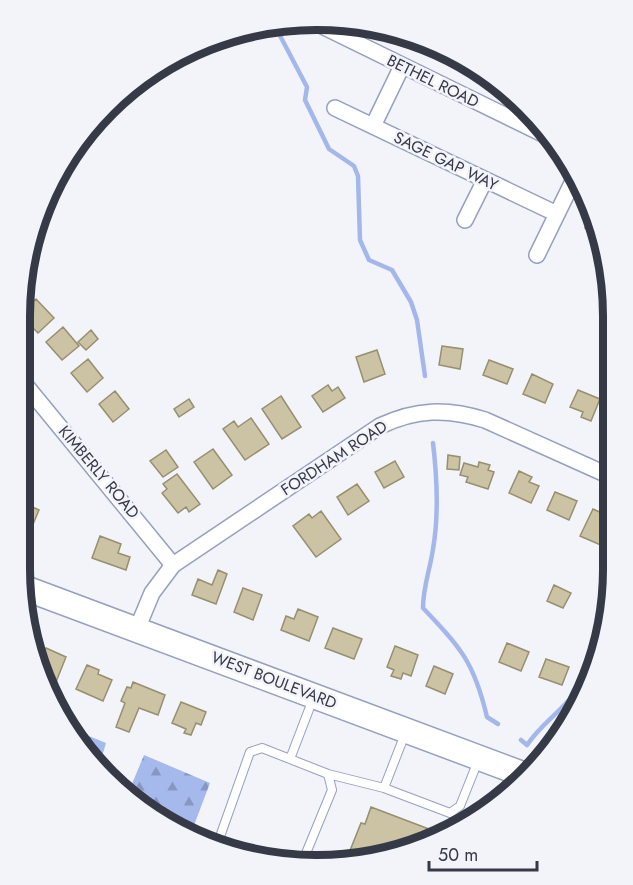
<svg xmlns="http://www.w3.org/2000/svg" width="633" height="885" viewBox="0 0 633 885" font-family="Jost,sans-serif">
<defs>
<pattern id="forest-firs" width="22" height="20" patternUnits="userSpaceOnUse" patternTransform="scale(1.5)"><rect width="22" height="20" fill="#a6b9ec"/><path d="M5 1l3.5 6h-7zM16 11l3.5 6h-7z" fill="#8897c1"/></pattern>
</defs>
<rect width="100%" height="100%" fill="#f2f4fa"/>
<path fill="url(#forest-firs)" d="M67 727 106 743 99 767 69 733Z
M144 755 210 783 190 836 127 796Z"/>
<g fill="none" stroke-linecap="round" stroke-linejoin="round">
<path stroke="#a4b7ea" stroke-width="4.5" d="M276 28 307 87 305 100 329 149 354 166 358 176 360 240 369 260 392 270 411 302 417 320 425 376
M433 443C437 477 439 515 433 549 430 570 423 587 423 608 461 648 474 662 487 717L498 724
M608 606 604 596 606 581 603 576 613 563
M521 740 527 745C539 727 555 716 569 700 578 689 578 680 591 670"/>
</g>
<path fill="#cbc3a3" stroke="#968f70" stroke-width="1.5" d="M591 213 597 231 596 233 585 228Z
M36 299 54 318 38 333 24 319V310Z
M63 327 79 346 62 360 46 342Z
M91 330 98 339 86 350 78 342Z
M442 346 463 349 460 369 439 365Z
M377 350 385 374 364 382 356 357Z
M88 359 103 378 87 392 71 373Z
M489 360 513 369 507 384 483 375Z
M532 374 553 384 545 403 523 394Z
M328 385 332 391 338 387 345 398 323 412 312 396Z
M578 390 600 399 591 421 581 417 583 412 570 407Z
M115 391 129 409 113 422 99 404Z
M281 396 301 427 282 439 262 409Z
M189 399 194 407 179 417 174 409Z
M612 410V431L604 427Z
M251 418 269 444 245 460 223 429 234 421 238 427Z
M213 449 232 475 213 489 194 462Z
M166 450 178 467 163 477 150 461Z
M448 455 460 457 459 470 447 469Z
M395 461 404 477 384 488 375 472Z
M479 462 490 465 488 470 494 472 488 489 466 482 468 477 460 475 464 463 478 467Z
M519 471 532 477 529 482 539 486 531 503 509 493Z
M177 474 200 504 189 512 186 507 178 513 162 493 167 489 163 484Z
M357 484 369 501 348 515 337 497Z
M555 492 577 501 569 520 547 510Z
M21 502 39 510 29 534 20 531Z
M593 509 606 515 604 520 612 524 603 546 580 536Z
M321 511 341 539 316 557 293 526 309 514 312 518Z
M100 536 121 544 118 553 130 557 126 570 92 558Z
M218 570 227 574 216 604 192 595 198 579 212 585Z
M554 585 571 593 563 608 547 601Z
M243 588 262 595 253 620 234 612Z
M298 609 318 617 309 641 281 630 286 616 294 619Z
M333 628 362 639 354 659 325 648Z
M507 643 529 652 521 671 499 662Z
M395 646 418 655 411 676 403 673 401 679 391 676 394 670 387 667Z
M46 648 66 657 56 682 44 677 32 651 43 655Z
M546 659 569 667 562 685 539 677Z
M87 665 99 670 98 674 112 680 103 701 76 689Z
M434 666 453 674 445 694 426 686Z
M133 682 165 695 158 715 139 708 129 732 116 727 125 703 121 701 127 687 131 688Z
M181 702 206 712 201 725 196 723 191 735 184 733 186 729 172 723Z
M371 807 442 834 441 837 356 863H345L361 823 365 824Z"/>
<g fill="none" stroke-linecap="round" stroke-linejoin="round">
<g stroke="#96a0bd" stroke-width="10">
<path id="service" d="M405 734 384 788 450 813 460 806 478 761
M290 759 313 699
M328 774 384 788
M217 845 250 752 262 748 328 774 332 790 302 863"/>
</g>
<g stroke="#96a0bd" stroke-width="18">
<path id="minor" d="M316 23 551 138
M335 108 557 214
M373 126 402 66
M465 220 485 180
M537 255 576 175
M23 382 173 565
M137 629 152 593 173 565 380 426C416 409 447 408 485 420L612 477"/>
</g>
<g stroke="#96a0bd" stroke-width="27">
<path id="primary" d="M22 587 525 775"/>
</g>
<use href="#service" stroke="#fff" stroke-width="8"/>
<use href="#minor" stroke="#fff" stroke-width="15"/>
<use href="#primary" stroke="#fff" stroke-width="24"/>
</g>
<g text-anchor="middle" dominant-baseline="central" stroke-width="5" stroke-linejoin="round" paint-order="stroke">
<g font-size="16" fill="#363a47" stroke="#f2f4fa">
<text transform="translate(433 81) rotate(26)">BETHEL ROAD</text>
<text transform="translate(446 161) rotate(26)">SAGE GAP WAY</text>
<text transform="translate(334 458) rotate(-33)">FORDHAM ROAD</text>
<text transform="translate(99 472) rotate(50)">KIMBERLY ROAD</text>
<text transform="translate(274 680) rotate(21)">WEST BOULEVARD</text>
</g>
</g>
<path d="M0 0H633V885H0ZM316 30H317A286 286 0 0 1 603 316V569A286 286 0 0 1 317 855H316A286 286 0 0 1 30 569V316A286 286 0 0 1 316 30Z" fill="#f2f4fa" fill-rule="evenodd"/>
<path fill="none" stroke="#363a47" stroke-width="8" d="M316 30H317A286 286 0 0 1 603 316V569A286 286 0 0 1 317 855H316A286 286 0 0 1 30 569V316A286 286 0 0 1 316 30Z"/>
<path d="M429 861v9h108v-9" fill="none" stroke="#363a47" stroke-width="3"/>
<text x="438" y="861" font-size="18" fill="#363a47" stroke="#f2f4fa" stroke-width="4.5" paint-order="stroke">50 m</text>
</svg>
